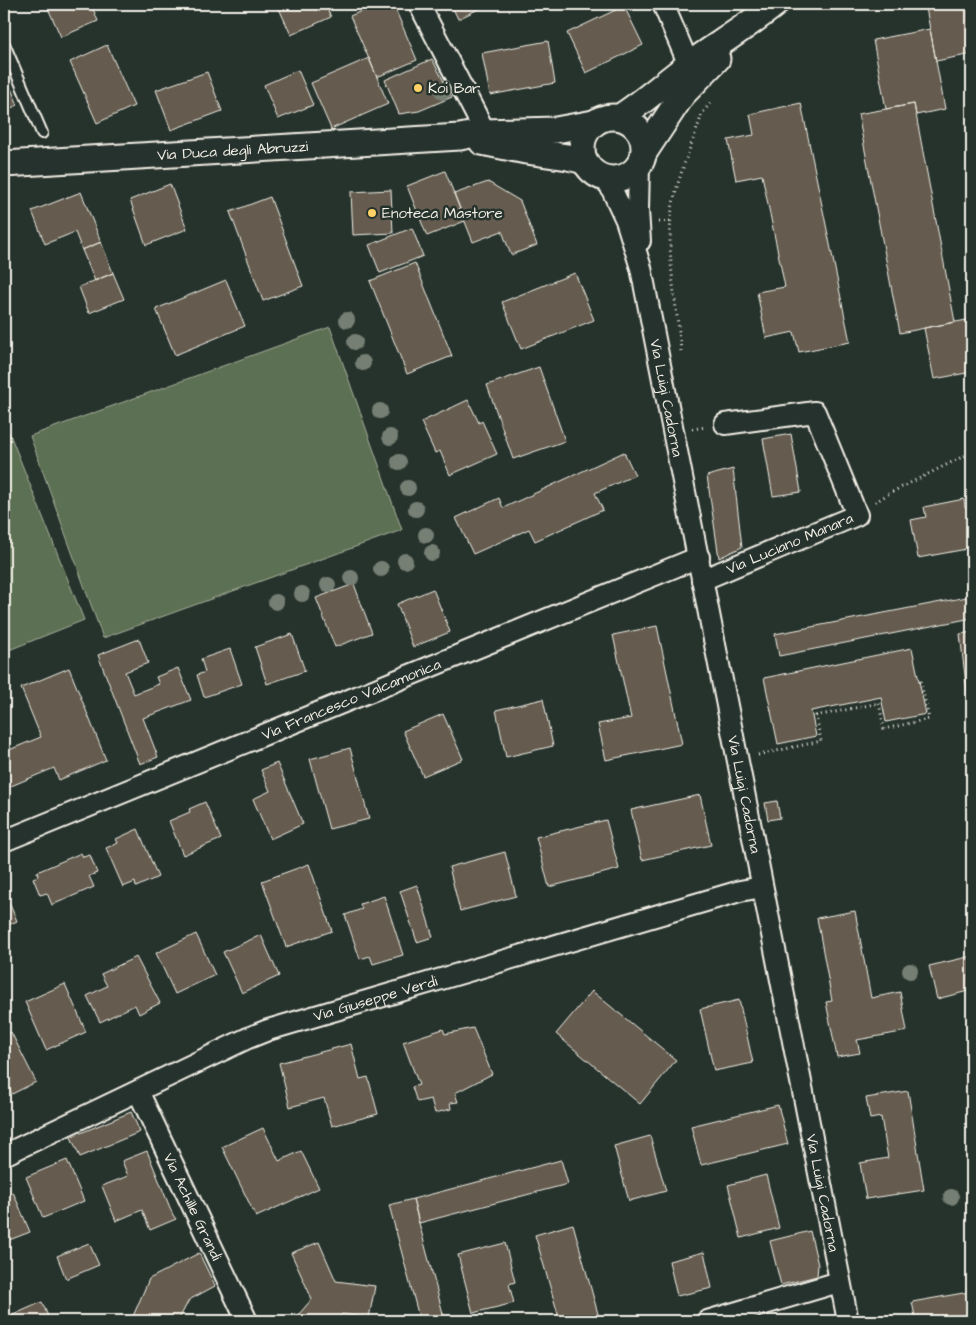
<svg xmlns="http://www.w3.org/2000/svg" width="976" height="1325" viewBox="0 0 976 1325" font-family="'Architects Daughter',sans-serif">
<rect width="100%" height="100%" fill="#26332d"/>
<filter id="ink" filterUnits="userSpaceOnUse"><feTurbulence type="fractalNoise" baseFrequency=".02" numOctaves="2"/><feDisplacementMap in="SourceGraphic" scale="10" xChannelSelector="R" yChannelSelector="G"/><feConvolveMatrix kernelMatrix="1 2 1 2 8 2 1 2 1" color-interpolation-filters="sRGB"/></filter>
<g filter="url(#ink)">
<path fill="#5c6f52" stroke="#a8b09d" d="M330 327 402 530 103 638 30 436Z
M9 432 84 620 4 652V434Z"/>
<path fill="#655c50" stroke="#f4f1e8" d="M46 4H91L98 21 61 37Z
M277 4H325L331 17 291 35Z
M378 4H393L417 60 377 77 350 16Z
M451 4H489L458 19Z
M948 4H972V54L936 61 926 8Z
M624 6 643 45 586 73 567 33Z
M930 29 945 109 916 115 914 104 886 109 873 40Z
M548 41 555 83 490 95 482 53Z
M107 45 134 106 97 123 70 62Z
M369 58 388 104 331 129 311 83Z
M432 59 452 97 419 111 399 114 385 80Z
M298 70 313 105 278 119 264 85Z
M4 72 18 105 4 111Z
M207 72 222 111 171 130 156 90Z
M801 103 850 342 799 352 794 332 766 338 757 292 785 287 762 175 736 180 728 140 754 135 750 114Z
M914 104 955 322 900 333 858 114Z
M445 171 465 221 427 236 407 186Z
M488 182 520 201 537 245 511 255 502 231 473 242 454 194Z
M170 184 187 229 146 245 130 200Z
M391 190 393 233 353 235 351 192Z
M81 192 101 242 82 250 75 232 45 244 32 211Z
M270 197 303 286 263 301 230 212Z
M412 228 423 256 380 273 369 245Z
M101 242 113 273 95 281 82 250Z
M415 263 452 356 407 374 370 281Z
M113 273 124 299 89 313 79 287Z
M575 273 594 320 521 349 502 302Z
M226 280 245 326 175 355 156 309Z
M972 319V372L934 379 924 328Z
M539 367 565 441 513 459 487 385Z
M468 400 479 423 482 421 497 454 450 475 440 451 435 453 421 422Z
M791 434 801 492 773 496 763 439Z
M624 452 635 475 595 493 603 510 535 541 529 529 473 554 456 518 499 498 503 508Z
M733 469 742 547 719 558 707 476Z
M964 499 965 508 972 506V548L918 558 911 520 926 517 924 507Z
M354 584 372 633 335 647 316 598Z
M433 589 450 632 413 647 397 604Z
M972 596V618L779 656 775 634Z
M657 626 682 744 606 760 598 724 631 718 613 635Z
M972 632V700L968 701 960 634Z
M292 634 305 671 267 684 255 647Z
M139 639 148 663 125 672 134 694 159 684 156 677 178 668 191 700 143 718 158 757 140 764 98 655Z
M912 648 926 714 886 722 881 697 811 711 816 736 778 744 764 678Z
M230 649 242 684 204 697 197 675 205 672 201 659Z
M69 668 106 760 59 780 54 768 4 789V752L41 737 21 688Z
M543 699 553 746 506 757 496 710Z
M443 714 463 759 423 776 403 731Z
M350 748 369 819 329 829 310 759Z
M277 763 303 824 270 839 253 799 270 791 261 770Z
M700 795 711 845 642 860 631 810Z
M777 801 780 818 768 820 765 803Z
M205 802 221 839 183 855 169 821 190 812 189 809Z
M606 820 619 869 549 887 536 837Z
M138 829 158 877 136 887 135 882 123 887 106 848 118 843 116 839Z
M505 852 516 896 460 911 449 867Z
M81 853 83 857 90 855 97 873 89 876 94 887 52 905 47 893 40 895 33 878 38 876 37 872Z
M309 864 332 931 286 947 262 881Z
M417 885 433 937 417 942 400 891Z
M4 891 17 921 4 927Z
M384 896 403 955 373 964 370 956 360 959 345 915 362 909 360 904Z
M855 911 871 998 900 992 907 1031 857 1040 860 1053 837 1057 826 1002 832 1001 817 918Z
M196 934 215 975 175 994 156 953Z
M261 935 279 976 242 993 223 952Z
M972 956V990L937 999 929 966Z
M136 957 160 1003 139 1014 135 1005 100 1022 87 996 107 986 101 974Z
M65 984 86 1032 46 1050 25 1002Z
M592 991 676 1060 640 1104 556 1034Z
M739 1000 753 1063 714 1071 700 1009Z
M473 1028 492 1074 455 1093 458 1102 450 1103 451 1109 435 1113 431 1099 417 1102 412 1087 419 1085 403 1042 443 1029 445 1034Z
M11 1032 36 1082 12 1094 4 1076V1036Z
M351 1044 360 1079 368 1077 378 1114 332 1126 324 1098 290 1107 279 1063Z
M908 1091 924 1190 866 1199 860 1163 888 1158 881 1117 870 1119 866 1098Z
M778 1105 788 1144 701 1165 691 1126Z
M131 1112 140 1132 80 1157 71 1137Z
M263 1128 279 1161 301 1151 319 1188 256 1217 222 1147Z
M650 1136 666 1191 629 1201 614 1146Z
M147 1151 173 1215 176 1219 150 1230 142 1210 116 1221 102 1186 128 1176 122 1161Z
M67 1160 84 1201 43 1218 26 1177Z
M561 1160 568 1184 419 1223 413 1199Z
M766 1175 779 1228 741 1238 728 1185Z
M13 1192 30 1232 4 1242V1196Z
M413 1199 419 1223 445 1321H420L389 1205Z
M573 1224 600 1321H560L535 1235Z
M810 1231 818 1265 817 1276 781 1285 770 1241Z
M319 1242 336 1281 375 1286 369 1318 342 1314 337 1321H293L312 1299 291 1253Z
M89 1243 99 1265 66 1279 57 1256Z
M505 1243 515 1282 509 1284 514 1303 473 1313 458 1255Z
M704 1252 712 1288 677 1296 669 1261Z
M199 1253 215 1286 189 1300 178 1321H131L149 1279Z
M969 1292 972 1321H916L912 1302Z
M42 1302 50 1321H4V1319Z"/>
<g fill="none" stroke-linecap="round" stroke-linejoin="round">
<g stroke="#f4f1e8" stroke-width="14">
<path id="service" d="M4 44 42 133"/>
</g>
<g stroke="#f4f1e8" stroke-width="24">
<g id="minor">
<path d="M419 4 485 132"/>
<path d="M663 4 689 65"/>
<path d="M639 165 638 210 640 241"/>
<path id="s1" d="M607 179 626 220 641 268 848 1321"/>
<path id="s2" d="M702 580 857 515 815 412 725 424"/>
<path id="s3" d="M4 841 699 557"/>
<path id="s4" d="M138 1091 247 1321"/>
<path id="s5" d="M4 1155 248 1038 268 1030 740 891 762 887"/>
<path d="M707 1321 839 1282"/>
</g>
</g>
<g stroke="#f4f1e8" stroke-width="29">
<g id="tertiary">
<circle cx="613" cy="148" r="31"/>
<path d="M620 117C645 101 666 81 690 64 718 44 748 26 775 4"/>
<path d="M482 142 526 151 568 157 585 161"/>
<path d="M645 151 682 95 717 59"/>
<path id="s6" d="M4 164 460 137 485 132 556 130 594 123"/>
</g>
</g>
<path stroke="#f4f1e8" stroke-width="3" stroke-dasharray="1 4" stroke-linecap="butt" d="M659 222 671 221
M681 351C677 307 667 261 671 217 674 185 692 145 702 114L710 103
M692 429 706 427
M875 502 890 493 972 452
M758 755 821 741 816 716 879 703 884 729 929 719 920 679"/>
<use href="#service" stroke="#26332d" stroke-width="10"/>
<use href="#minor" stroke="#26332d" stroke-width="20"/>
<use href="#tertiary" stroke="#26332d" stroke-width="25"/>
</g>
<g fill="#767f73">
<circle cx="443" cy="92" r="8"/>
<circle cx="347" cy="320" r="8"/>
<circle cx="355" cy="342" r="8"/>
<circle cx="363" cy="363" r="8"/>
<circle cx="380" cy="411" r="8"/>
<circle cx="390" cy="437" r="8"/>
<circle cx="399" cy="462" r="8"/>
<circle cx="408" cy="488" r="8"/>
<circle cx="416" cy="509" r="8"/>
<circle cx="426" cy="535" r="8"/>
<circle cx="432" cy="553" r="8"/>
<circle cx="405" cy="561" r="8"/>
<circle cx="381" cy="569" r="8"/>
<circle cx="351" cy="578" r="8"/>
<circle cx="328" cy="585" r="8"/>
<circle cx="302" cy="594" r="8"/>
<circle cx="276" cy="602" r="8"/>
<circle cx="910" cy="971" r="8"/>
<circle cx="951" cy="1197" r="8"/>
</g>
</g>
<g fill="#ffd166" stroke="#26332d" stroke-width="2">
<circle cx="418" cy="88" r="5"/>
<circle cx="372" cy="213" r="5"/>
</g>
<g text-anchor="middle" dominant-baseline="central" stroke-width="5" stroke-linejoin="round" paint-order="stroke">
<g font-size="15" fill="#f4f1e8" stroke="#26332d" text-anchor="start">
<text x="428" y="88">Koi Bar</text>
<text x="382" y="213">Enoteca Mastore</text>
</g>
<g font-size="15" fill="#f4f1e8" stroke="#26332d">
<text stroke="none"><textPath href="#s6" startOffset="229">Via Duca degli Abruzzi</textPath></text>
<text stroke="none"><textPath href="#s1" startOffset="228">Via Luigi Cadorna</textPath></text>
<text stroke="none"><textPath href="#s2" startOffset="95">Via Luciano Manara</textPath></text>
<text stroke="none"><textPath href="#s3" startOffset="375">Via Francesco Valcamonica</textPath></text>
<text stroke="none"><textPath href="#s1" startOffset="632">Via Luigi Cadorna</textPath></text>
<text stroke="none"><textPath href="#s5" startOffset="404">Via Giuseppe Verdi</textPath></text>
<text stroke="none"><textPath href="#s1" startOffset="1038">Via Luigi Cadorna</textPath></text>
<text stroke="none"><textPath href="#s4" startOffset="128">Via Achille Grandi</textPath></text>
</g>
</g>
<rect width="976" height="1325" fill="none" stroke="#26332d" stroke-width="20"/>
<rect x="10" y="10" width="956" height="1305" fill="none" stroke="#f4f1e8" stroke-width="2" filter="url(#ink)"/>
</svg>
